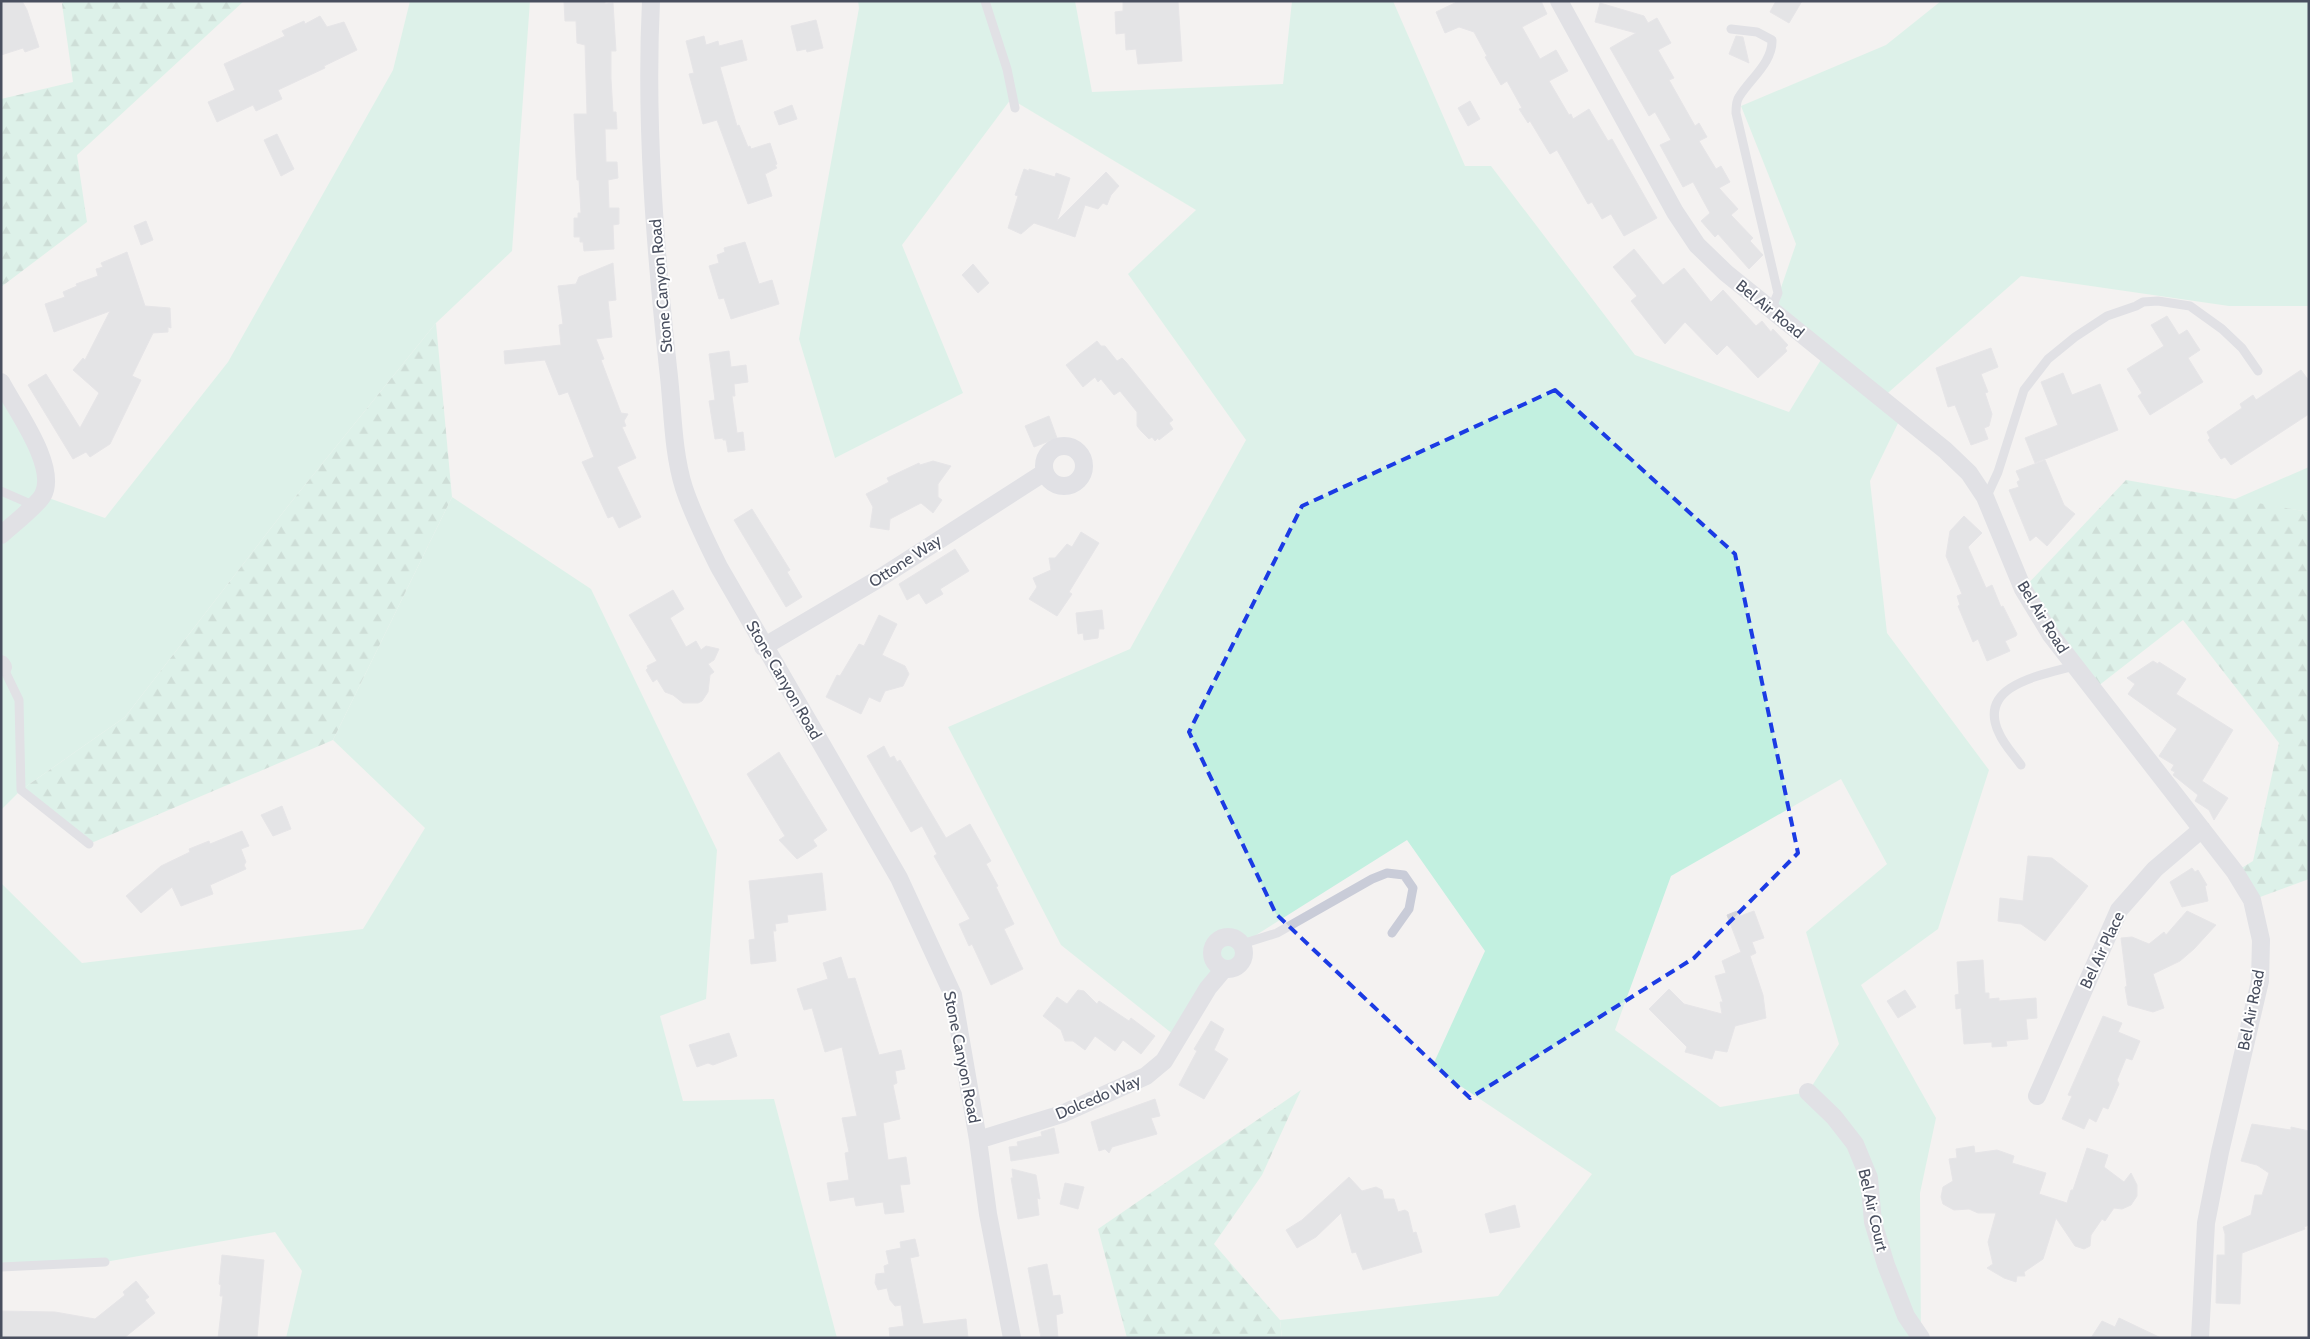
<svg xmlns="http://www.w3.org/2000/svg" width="2310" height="1339" viewBox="0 0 2310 1339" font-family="Cabin,sans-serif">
<defs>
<pattern id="forest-firs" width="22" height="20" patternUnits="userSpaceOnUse" patternTransform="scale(1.25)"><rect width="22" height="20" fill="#c2f0e0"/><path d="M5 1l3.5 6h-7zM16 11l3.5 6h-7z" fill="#a0c5b9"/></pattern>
</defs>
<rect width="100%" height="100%" fill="#f4f2f1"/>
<path fill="#c2f0e0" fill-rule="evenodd" d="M410 1H530L512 251 436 323 288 506 125 717 21 790 1 810V382L39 451 43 496 105 518 228 362 393 70Z
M858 1H1075L1092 92 1283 84 1292 1H1393L1465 166H1491L1635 355 1789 412 1825 353 1773 311 1796 244 1741 106 1886 45 1941 1H2309V306H2229L2021 276 1881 399 1902 415 1870 481 1887 633 1989 770 1938 929 1861 985 1936 1118 1920 1193 1921 1338H1282L1280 1320 1498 1296 1592 1174 1432 1067 1485 951 1407 840 1242 944 1244 952 1241 963 1230 969 1179 1039 1061 945 948 727 1130 649 1246 440 1128 274 1196 210 1011 99 902 245 963 393 835 458 799 339 859 8ZM1841 779 1887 864 1806 932 1839 1044 1808 1092 1720 1107 1615 1030 1671 876Z
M2309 467V512L2233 500Z
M452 497 591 589 717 850 706 999 660 1016 683 1101 774 1099 837 1338H286L302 1271 275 1232 105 1262 1 1267V883L82 963 363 929 425 828 333 740Z"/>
<path fill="url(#forest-firs)" d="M64 1H244L77 155 87 222 1 287V99L73 82 62 4Z
M436 323 452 497 333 740 89 844 21 790 125 717 288 506Z
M2126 480 2309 512V879L2252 900 2235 872 2253 861 2279 743 2183 620 2093 690 2023 589Z
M1301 1090 1262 1175 1214 1244 1280 1320 1282 1338H1127L1098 1229Z"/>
<path fill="#d1d2d9" stroke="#d6d6dd" d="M1 1H22L27 10 39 47 25 52 23 48 1 55Z
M605 1V4L613 3 616 51H611V79L613 112H616L617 129H605L606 162H617L618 178 608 180 609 208H619V224L613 225 614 249 584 251 583 242H580V237H574V218H578V213H581L579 180H577L574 114H587L585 45 577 43 576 21H565L564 2Z
M1123 1H1178L1182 61 1138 64 1136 49 1126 50 1125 33 1116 34 1115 12 1123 11Z
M1459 1H1541L1547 14 1522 27 1540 59 1556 50 1568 71 1549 81 1569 115 1571 114 1573 119 1589 109 1608 141 1612 139 1657 218 1624 236 1611 214 1602 219 1592 202 1588 204 1557 150 1550 154 1530 121 1528 123 1519 109 1522 108 1507 81 1501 85 1485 57 1487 56 1474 32 1459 27 1445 33 1436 12Z
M1776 1H1802L1789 23 1770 12Z
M1600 3 1644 16 1648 23 1657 18 1671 43 1658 50 1674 78 1669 80 1695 126 1699 123 1707 137 1699 141 1716 169 1721 166 1730 182 1719 188 1738 209 1731 215 1753 238 1750 241 1763 255 1749 269 1718 234 1715 237 1701 221 1710 213 1693 182 1683 187 1660 145 1671 140 1655 112 1649 116 1610 48 1636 33 1595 22Z
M320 16 327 27 344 22 357 50 324 66 325 68 278 90 282 99 256 111 253 105 217 122 208 102 235 90 224 64 285 36 282 31 304 21 305 24Z
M816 20 823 48 807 52 806 49 797 51 791 26Z
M704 36 706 45 718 41 719 46 742 40 747 60 720 67 737 126 739 125 748 147 750 146 751 149 770 143 777 164 775 165 777 168 765 174 772 196 748 204 717 120 703 124 689 74 694 73 686 41Z
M1736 36 1743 37 1749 63 1729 54Z
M1470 101 1480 119 1468 126 1458 108Z
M792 105 797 119 779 125 774 112Z
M277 134 294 169 281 176 264 140Z
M1024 169 1029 171V169L1055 177 1056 173 1070 178 1057 221 1106 172 1119 186 1111 195 1107 205 1103 203 1098 209 1085 205 1075 237 1034 223 1021 234 1008 228 1018 196 1015 195Z
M146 221 153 240 141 245 134 226Z
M745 242 759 284 772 280 779 304 731 319 724 298 719 299 709 266 719 263 717 255 725 252 724 248Z
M1634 249 1663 285 1684 268 1711 302 1723 290 1756 326 1762 321 1771 332 1773 329 1788 345 1785 348 1787 351 1758 378 1727 345 1717 355 1685 322 1665 344 1631 301 1637 296 1613 267Z
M127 252 145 306 170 308 171 328 168 327V332L153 333 132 376 141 380 110 444 90 457 86 452 73 459 28 385 46 374 80 428 99 393 73 370 83 358 85 360 110 311 54 332 45 304 65 297 63 292 77 286 76 284 98 276 96 269 103 267 101 263Z
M613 263 616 300 608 301 612 337 596 339 604 359 601 360 621 413 628 414 624 421 626 426 622 427 636 458 617 467 641 517 619 528 613 516 608 518 582 462 594 457 568 392 559 395 545 360 505 364 504 351 561 345 559 325 563 324 558 286 576 284 579 277Z
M973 264 989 283 978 293 962 275Z
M2167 316 2179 335 2187 330 2200 350 2188 358 2203 382 2150 415 2138 396 2142 393 2127 369 2164 346 2151 325Z
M1097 341 1101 346H1105L1117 361 1122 358 1126 362 1173 420 1169 423 1173 429 1159 440 1158 438 1155 441 1152 437 1149 439 1141 431 1137 426V412L1120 391 1114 395 1101 379 1098 382 1095 377 1083 387 1066 365Z
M1991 348 1998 367 1981 374 1988 392 1985 393 1992 414 1989 426 1984 428 1988 439 1971 445 1955 405 1948 407 1936 368Z
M729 351 731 367 746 365 748 382 734 384 735 396H732L737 433 743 432 745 450 728 452 726 440H723V438L715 439 709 401 715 400 709 354Z
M2301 370 2309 381V414L2231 465 2225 457 2221 459 2208 440 2210 438 2207 432 2242 408 2240 404 2253 395 2256 400Z
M2063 373 2072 395 2100 384 2118 430 2035 463 2025 438 2058 425 2041 382Z
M1049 416 1057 438 1034 447 1025 426Z
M2045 460 2064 505 2075 514 2047 546 2036 536 2030 541 2009 490 2019 487 2017 482 2020 480 2016 471Z
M933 461 951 466 938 484V497L942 500 933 513 921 503 890 519 889 530 870 527 873 507 866 494 889 482 887 478 919 463 920 465Z
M752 509 790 570 787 572 802 597 786 607 734 520Z
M1964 516 1982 533 1968 547 1986 588 1992 585 2001 607 2003 606 2017 634 2016 636 2005 641 2010 651 1987 661 1978 639 1973 642 1958 606 1960 605 1957 596 1962 594 1946 556 1950 531Z
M1081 532 1099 543 1069 592 1072 594 1057 616 1029 599 1037 587 1033 578 1051 570 1049 558H1055L1067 544 1072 547Z
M955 549 969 571 940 589 943 594 926 604 919 593 907 600 899 584Z
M673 590 684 609 670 618 686 647 696 641 701 650 706 646 719 649 714 660 708 664 714 672 710 675 708 692 702 701 698 703H683L673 695 665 692 657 679 653 682 646 670 648 668 647 666 657 661 629 615Z
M1102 610 1104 629H1099L1098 638 1084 640 1083 633 1078 634 1076 613Z
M879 615 897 624 882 655 905 666 909 674 903 686 885 691 880 702 869 697 861 714 826 697 837 675 840 676 859 644 864 646Z
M2153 661 2158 664 2159 662 2186 679 2176 694 2233 730 2202 781 2228 798 2214 820 2209 810 2195 801 2198 795 2173 775 2175 772 2171 770 2174 765 2159 756 2177 729 2128 694 2135 684 2127 678Z
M884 746 890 758 894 756 897 762 900 760 946 838 970 824 991 861 986 864 998 886 996 887 1014 924 1004 929 1023 969 991 985 972 944 969 946 959 924 970 919 934 856 937 854 922 826 911 832 867 756Z
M779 752 827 830 813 840 817 846 797 859 779 840 785 836 747 774Z
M282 806 291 829 273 836 261 815Z
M242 831 249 846 241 849 246 862 244 865 246 869 210 885 213 894 181 906 172 887 141 913 126 896 161 866 190 852 189 849 209 841 210 844Z
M2028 856 2052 858 2088 886 2045 941 2021 924 1998 921 2000 898 2023 901Z
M2192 868 2195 872 2198 870 2207 885 2205 886 2208 901 2182 907 2170 882Z
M822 873 826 910 787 915 788 922 775 924 776 931H773L776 961 751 964 749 940 755 939 749 881Z
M1737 911 1740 916 1754 911 1764 938 1752 942 1756 953 1750 956 1763 995 1766 1018 1735 1026 1727 1052 1715 1050 1712 1059 1685 1052 1687 1047 1649 1009 1669 989 1684 1004 1722 1014 1720 1002H1723L1715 976 1726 973 1722 961 1741 952 1727 915Z
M2187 911 2216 925 2194 949 2180 961 2153 974 2164 1008 2153 1012 2128 1005 2125 987 2127 986 2121 938 2132 937 2149 944 2164 932 2166 935Z
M841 957 848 979 855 978 879 1055 901 1050 905 1069 895 1071 897 1083 893 1085 900 1119 883 1123 888 1160 906 1157 910 1184 900 1185 904 1212 885 1214 883 1202 856 1206 854 1197 830 1201 827 1183 849 1180 845 1153 849 1152 842 1118 857 1116 842 1047 825 1052 812 1008 804 1010 797 989 828 979 823 963Z
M1983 960 1985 993H1989V999L1999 998V1001L2036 998 2037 1018 2026 1019 2028 1039 2006 1041 2007 1046 1992 1047V1042L1964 1044 1961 1008 1956 1009 1955 995 1959 994 1957 962Z
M1078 990 1084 991 1097 1004 1099 1001 1129 1021 1131 1018 1155 1036 1141 1054 1123 1040 1115 1051 1095 1036 1085 1050 1073 1041H1065L1061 1030 1043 1016 1057 997 1067 1004Z
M1905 990 1916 1007 1898 1018 1887 1001Z
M2103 1016 2122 1023 2118 1032 2140 1041 2132 1060 2126 1058 2117 1080 2119 1084 2108 1109 2103 1107 2096 1122 2089 1118 2084 1129 2062 1119 2072 1096 2068 1095Z
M1211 1021 1224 1029 1214 1050 1228 1059 1204 1099 1179 1085 1197 1051 1194 1049Z
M729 1033 737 1056 713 1065 708 1063 697 1067 689 1045Z
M1155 1099 1160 1116 1151 1118 1157 1134 1112 1147 1109 1153 1105 1149 1099 1151 1091 1122Z
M2252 1124 2291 1130V1127L2309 1131V1225L2304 1227 2305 1229 2242 1253 2240 1304 2216 1303 2217 1255H2225V1234L2223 1227 2251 1215 2255 1195H2262L2269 1173 2257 1165 2241 1161Z
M1054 1128 1059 1153 1011 1161 1009 1147 1018 1146 1017 1142 1042 1136 1041 1132Z
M1974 1146 1975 1153 1997 1150 2014 1156 2012 1163 2046 1173 2039 1194 2067 1203 2071 1190H2073L2087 1148 2108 1155 2104 1167 2124 1182 2131 1173 2137 1185V1196L2131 1205 2122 1209 2114 1208 2105 1221 2102 1219 2091 1235 2090 1246 2084 1249 2075 1246 2056 1218 2043 1259 2024 1272 2025 1276H2017L2016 1282 2004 1278 1987 1268 1993 1264 1988 1242 1996 1213H1978L1969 1209 1954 1210 1943 1204 1941 1197 1943 1187 1953 1181 1949 1159 1957 1158 1956 1149Z
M1012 1169 1036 1175 1040 1199 1037 1198 1039 1215 1018 1219 1011 1178H1013Z
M1349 1177 1362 1191 1376 1187 1382 1190 1384 1199H1394L1398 1212 1405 1210 1408 1212 1413 1233 1416 1232 1422 1252 1363 1270 1356 1252 1352 1253 1341 1213 1316 1237 1297 1248 1286 1230 1302 1220Z
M1065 1183 1084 1187 1078 1209 1060 1204Z
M1515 1205 1520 1227 1490 1233 1485 1214Z
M915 1239 919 1256 910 1258 923 1324 966 1319 968 1338H890L889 1328 904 1326 901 1305 895 1306 890 1300 887 1288 878 1290 875 1283 876 1274 885 1273 884 1266 889 1264 886 1251 901 1248 900 1242Z
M222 1255 264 1260 257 1338H218L223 1296H220L221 1285 219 1284Z
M1047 1264 1053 1296 1060 1295 1063 1313 1056 1315 1058 1338H1041L1028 1268Z
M136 1281 149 1297 145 1300 155 1313 124 1338H1V1311L55 1312 95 1319 125 1295 123 1292Z
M2119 1318 2161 1338H2091L2102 1321 2115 1327Z"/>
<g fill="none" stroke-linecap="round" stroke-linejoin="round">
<path stroke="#c9ccd8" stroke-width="9" d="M985 1 1007 69 1015 108
M1731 29 1757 32 1772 40C1773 62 1750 79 1739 97 1736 101 1736 108 1736 113L1778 293 1771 310
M1 491 33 505
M1986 498 1998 472 2024 390 2048 359 2075 337 2107 316 2136 306 2143 302 2158 301 2190 306 2222 329 2242 348 2258 371
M3 667 19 700 21 790 89 844
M2021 765C2014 755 2004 745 1999 733 1976 685 2042 675 2074 666
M1242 944 1277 933 1372 879 1387 873 1404 875 1413 888 1409 909 1392 933
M1 1267 105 1262"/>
<path stroke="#c9ccd8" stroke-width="18" d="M651 1C645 124 655 246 668 368 673 407 672 450 684 488 693 515 706 541 719 567L899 878 953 995 978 1140 988 1214 1012 1338
M1559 1 1675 212 1697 245 1726 273 1945 450 1969 473 1985 497 2023 589 2051 635 2235 872 2252 900 2261 940 2260 981 2220 1152 2206 1223 2200 1338
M1 382C15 409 58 466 43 495 38 505 11 526 1 535
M1044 466a20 20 0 1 1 40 0a20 20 0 1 1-40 0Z
M763 647 880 578 1045 472
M1 664 3 667
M1212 953a16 16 0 1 1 32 0a16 16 0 1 1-32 0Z
M1808 1092 1834 1117 1855 1144 1869 1178 1873 1222 1886 1265 1906 1316 1921 1338
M2037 1096 2119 910 2155 869 2202 829
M978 1140 1062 1114 1146 1076 1164 1061 1208 988 1224 969"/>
</g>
<path d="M0 0H2310V1339H0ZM1555 390 1735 554 1798 853 1694 958 1470 1098 1276 914 1189 732 1302 506Z" fill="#f4f2f1" fill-opacity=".55" fill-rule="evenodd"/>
<path fill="none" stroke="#1b3be4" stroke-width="4" stroke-dasharray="10 6" stroke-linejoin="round" d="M1555 390 1735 554 1798 853 1694 958 1470 1098 1276 914 1189 732 1302 506Z"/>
<g text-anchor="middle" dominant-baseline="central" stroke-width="4" stroke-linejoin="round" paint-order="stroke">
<g font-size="16" fill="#494f5f" stroke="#fff">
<text transform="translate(661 286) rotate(-95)">Stone Canyon Road</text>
<text transform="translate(1770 309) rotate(39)">Bel Air Road</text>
<text transform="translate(905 561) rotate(-33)">Ottone Way</text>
<text transform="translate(2043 617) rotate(58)">Bel Air Road</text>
<text transform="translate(784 680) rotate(60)">Stone Canyon Road</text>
<text transform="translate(2102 950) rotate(-65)">Bel Air Place</text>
<text transform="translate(2251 1010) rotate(-79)">Bel Air Road</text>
<text transform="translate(962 1057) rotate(79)">Stone Canyon Road</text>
<text transform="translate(1098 1097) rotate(-23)">Dolcedo Way</text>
<text transform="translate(1873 1210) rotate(77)">Bel Air Court</text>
</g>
</g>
<rect width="2310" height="1339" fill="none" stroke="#494f5f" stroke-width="5"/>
</svg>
